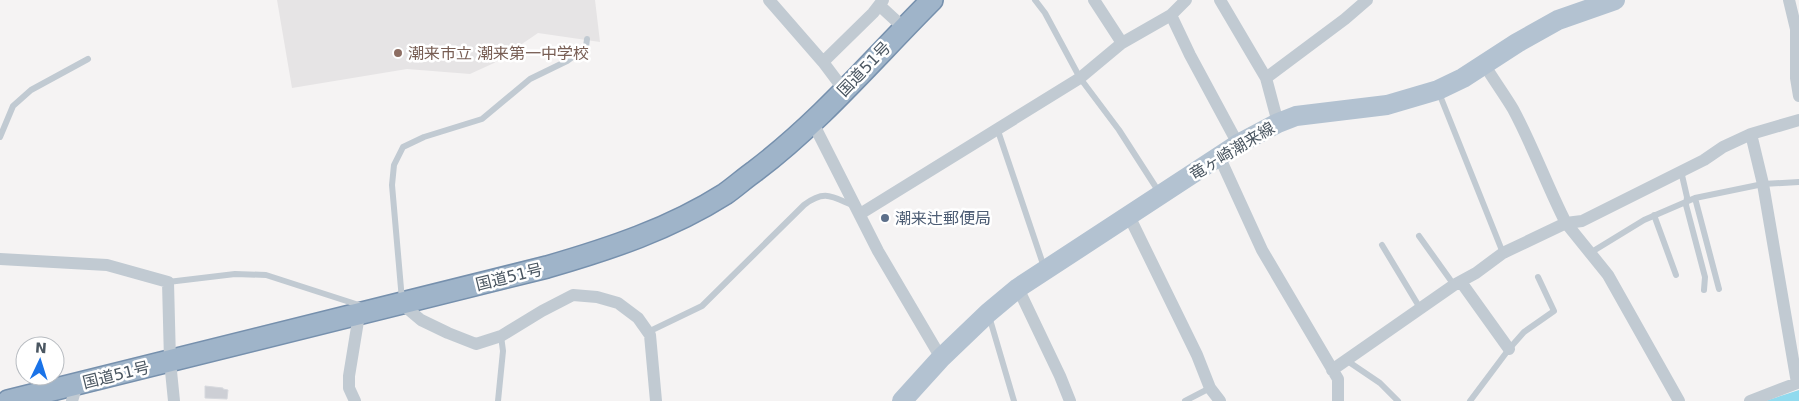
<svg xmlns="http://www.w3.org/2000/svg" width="1799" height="401" viewBox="0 0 1799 401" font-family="'DejaVu Sans','Noto Sans JP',sans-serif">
<rect width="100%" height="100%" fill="#f5f3f3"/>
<path fill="#e6e4e5" d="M277 0H595L600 42 538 33 494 63 470 74 407 69 292 88Z"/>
<path fill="#90daee" d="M1799 390V401H1765Z"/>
<path fill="#cdcfd5" stroke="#d7d9de" d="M205 386 223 388V389L228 390 227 399 205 398Z"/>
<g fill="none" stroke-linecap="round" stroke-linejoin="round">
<g stroke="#7690ad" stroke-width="24">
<path id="trunk" d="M8 401 547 267C609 249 670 229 725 194 735 187 745 178 755 171 821 121 874 58 932 0"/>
</g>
<path stroke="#c1cad2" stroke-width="6" d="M1035 0 1045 13 1080 78 1119 130 1159 192
M1439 93 1503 253
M997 128 1044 267
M0 137 13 106 31 90 88 59
M1681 171 1687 197 1686 205 1705 277 1704 290
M1654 215 1676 275
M1419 236 1454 285
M1382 245 1420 308
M1590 253 1644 220 1695 198
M168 282 235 274 266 275 362 306
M1719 289 1695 198 1763 184 1799 182
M402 300 392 185 394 165 403 147 424 137 482 119 530 79 567 61 586 47 587 39
M989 316 1014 401
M648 332 702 306 804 205C824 190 831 196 852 205
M1346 360 1380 383 1398 401
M498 401 503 351 501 336
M1185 401 1210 388
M1470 401 1509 349 1524 332 1554 311 1538 277"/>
<path stroke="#c1cad2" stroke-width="12" d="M769 0 823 62 844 90
M1094 0 1122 43
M1220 0 1266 78 1278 123
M1789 0 1796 29V78L1799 96
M879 5 904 28
M1171 15 1190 55 1238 144
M823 62 873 13 883 0
M1266 78 1345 19 1367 0
M813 123 878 251 941 358
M1219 156 1262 250 1338 379V401
M860 214 1080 78 1122 43 1171 15 1186 0
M1129 216 1197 355 1210 388 1220 401
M0 259 107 265 168 282 170 361 174 401
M1461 282 1509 349
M1018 288 1060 376 1070 401
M402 304 421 320 448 333 476 344 501 336 542 311 573 295 597 297 618 303 638 318 650 335 656 401
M1332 370 1454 285 1476 273 1503 253 1566 223C1547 186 1533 146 1513 109 1504 94 1493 79 1484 64
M72 401 77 384
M355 401 349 388V376L359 315
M1679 401 1608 275 1566 223 1582 221 1704 160 1723 147 1751 134 1799 120
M1750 401 1797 383 1763 184 1751 134"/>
<path stroke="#b3c2d1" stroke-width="20" d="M902 401 941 358 988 313 1018 288 1238 144 1278 123 1296 116 1387 105 1438 90 1463 78 1517 43 1558 20 1615 0"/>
<use href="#trunk" stroke="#9fb4c9" stroke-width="21"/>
</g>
<circle fill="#8d6e63" stroke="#fff" stroke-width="2" cx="398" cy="53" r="5"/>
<circle fill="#5c6f8a" stroke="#fff" stroke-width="2" cx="885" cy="218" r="5"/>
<g text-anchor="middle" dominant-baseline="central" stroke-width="5" stroke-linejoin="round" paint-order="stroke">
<g font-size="16" fill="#785e54" stroke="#fff" text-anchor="start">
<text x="408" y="53">潮来市立 潮来第一中学校</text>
</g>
<g font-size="16" fill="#4a5661" stroke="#fff">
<text transform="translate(864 69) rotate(-46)">国道51号</text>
<text transform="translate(1232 151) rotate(-31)">竜ヶ崎潮来線</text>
<text transform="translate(509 277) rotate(-14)">国道51号</text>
<text transform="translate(116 375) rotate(-14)">国道51号</text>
</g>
<g font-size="16" fill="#4e5e75" stroke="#fff" text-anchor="start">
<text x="895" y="218">潮来辻郵便局</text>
</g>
</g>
<g transform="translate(40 361) rotate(4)"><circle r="24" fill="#ffffff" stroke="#b7bbc0"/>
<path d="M0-4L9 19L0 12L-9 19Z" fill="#1a73e8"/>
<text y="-8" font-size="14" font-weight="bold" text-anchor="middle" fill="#4a5661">N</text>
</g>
</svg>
